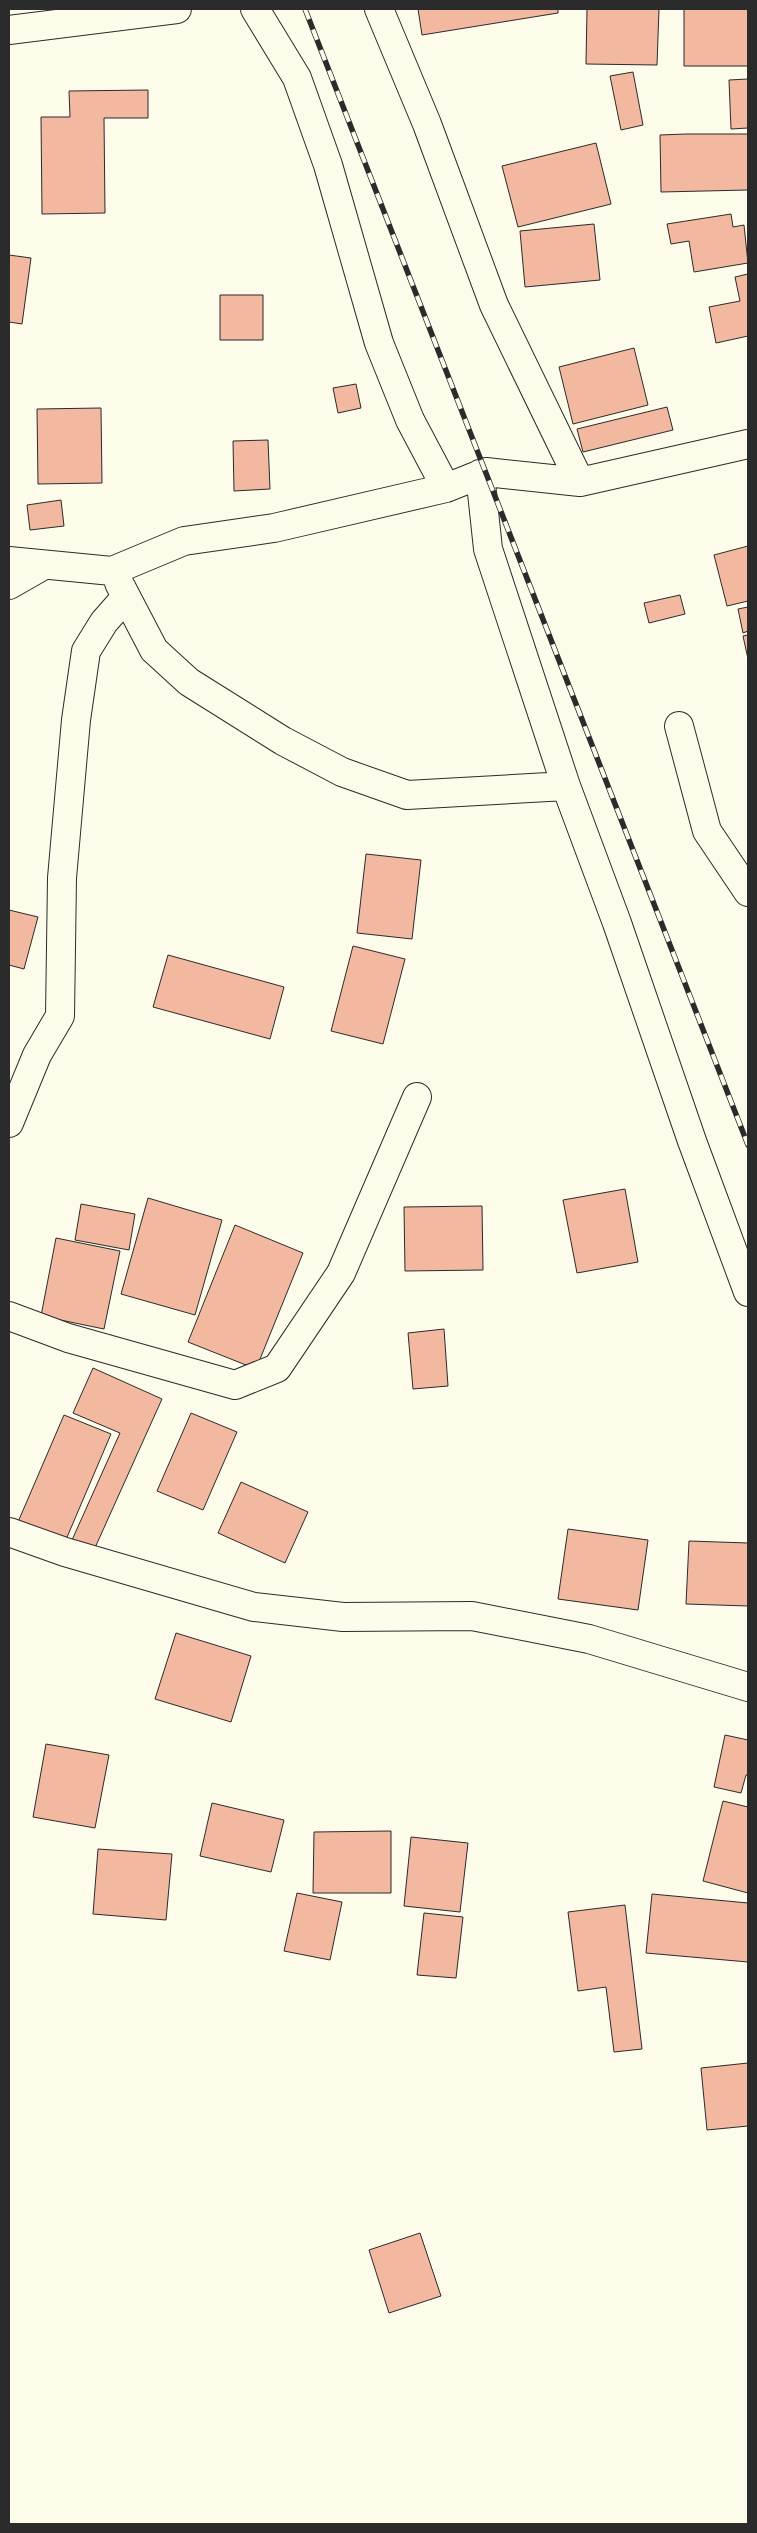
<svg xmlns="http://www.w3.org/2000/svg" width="757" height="2533" viewBox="0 0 757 2533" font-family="'PT Sans Narrow',sans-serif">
<rect width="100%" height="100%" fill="#fdfbea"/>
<path fill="#f2b8a0" stroke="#2b2b2b" d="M418 9H558V13L422 35Z
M587 9H659L657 65 586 64Z
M684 9H748V66H684Z
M633 72 643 125 621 130 610 76Z
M748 79V128L731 129 729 80Z
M148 90V118H104L105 213 42 214 41 117H70L69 91Z
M686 134H748V190L661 192 660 135Z
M596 143 611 204 518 227 502 166Z
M731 214 733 227 744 225 748 263 694 272 689 241 671 244 667 224Z
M594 224 600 280 525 287 520 231Z
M9 255 31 258 22 324 9 322Z
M748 274V336L716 343 709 307 740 301 735 277Z
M220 295H263V340H220Z
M634 348 648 405 573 424 559 367Z
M356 384 361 408 338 413 333 388Z
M667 407 673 430 583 452 577 429Z
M101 408 102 483 38 484 37 409Z
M268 440 270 489 234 491 233 441Z
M61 500 64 526 30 530 27 505Z
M748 546V601L727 606 714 555Z
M680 595 685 614 649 623 644 603Z
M748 607V631L743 633 738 609Z
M748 635V659L743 636Z
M366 854 421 860 412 939 357 933Z
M9 910 38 917 24 969 9 965Z
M353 946 405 959 383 1044 331 1031Z
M168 955 284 987 270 1039 153 1007Z
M625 1189 638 1262 577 1273 563 1200Z
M148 1198 222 1220 195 1315 121 1294Z
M81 1204 135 1214 129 1250 75 1240Z
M482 1206 483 1270 405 1271 404 1207Z
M235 1225 303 1253 256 1369 188 1342Z
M56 1238 120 1251 104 1329 41 1316Z
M444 1329 448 1386 413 1389 408 1333Z
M93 1368 162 1399 94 1550 72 1540 120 1433 73 1413Z
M191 1413 237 1432 203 1510 157 1491Z
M64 1415 111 1434 65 1542 18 1522Z
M241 1482 308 1512 285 1563 218 1533Z
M568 1529 648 1540 638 1610 558 1599Z
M689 1541 748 1543V1606L686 1604Z
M176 1633 251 1656 231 1722 155 1699Z
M725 1735 748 1740V1775H746L741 1793 714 1787Z
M46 1744 109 1755 95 1828 33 1817Z
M723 1801 748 1807V1893L703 1881Z
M212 1803 284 1820 271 1872 200 1856Z
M391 1831V1893H313L314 1832Z
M411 1837 468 1843 460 1912 404 1906Z
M98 1849 172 1854 166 1920 93 1914Z
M297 1893 342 1902 330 1960 284 1951Z
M652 1894 748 1903V1962L646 1953Z
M625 1905 642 2049 614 2052 606 1987 578 1991 568 1912Z
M424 1913 463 1917 456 1978 417 1975Z
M748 2063V2126L707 2130 701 2068Z
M420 2233 441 2296 389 2313 369 2250Z"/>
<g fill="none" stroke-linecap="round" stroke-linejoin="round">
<g stroke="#2b2b2b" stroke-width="30">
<path id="minor" d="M255 9 297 78 328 165 379 343 410 420 446 488
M379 9 427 124 494 305 580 482
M9 30 177 9
M480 474 488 549 566 786 617 923 692 1141 748 1292
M9 561 112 571 184 541 274 528 446 488 486 472 580 482 748 444
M119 583 154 650 189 682 283 741 342 772 407 795 566 786
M9 585 44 565
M679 726 707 831 748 892
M9 1123 37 1055 60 1016 62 878 76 720 86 651 104 622 126 597
M9 1316 68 1338 235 1385 277 1368 341 1273 417 1097
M9 1532 65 1552 254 1607 343 1617 472 1616 589 1639 748 1687"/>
</g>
<use href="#minor" stroke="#fdfbea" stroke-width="28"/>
<g stroke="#2b2b2b" stroke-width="5.5">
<path id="rail" d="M305 9 748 1145"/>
</g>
<use href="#rail" stroke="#fdfbea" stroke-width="4" stroke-dasharray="11" stroke-linecap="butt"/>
</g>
<rect width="757" height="2533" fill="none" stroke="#2b2b2b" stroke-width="20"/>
</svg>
